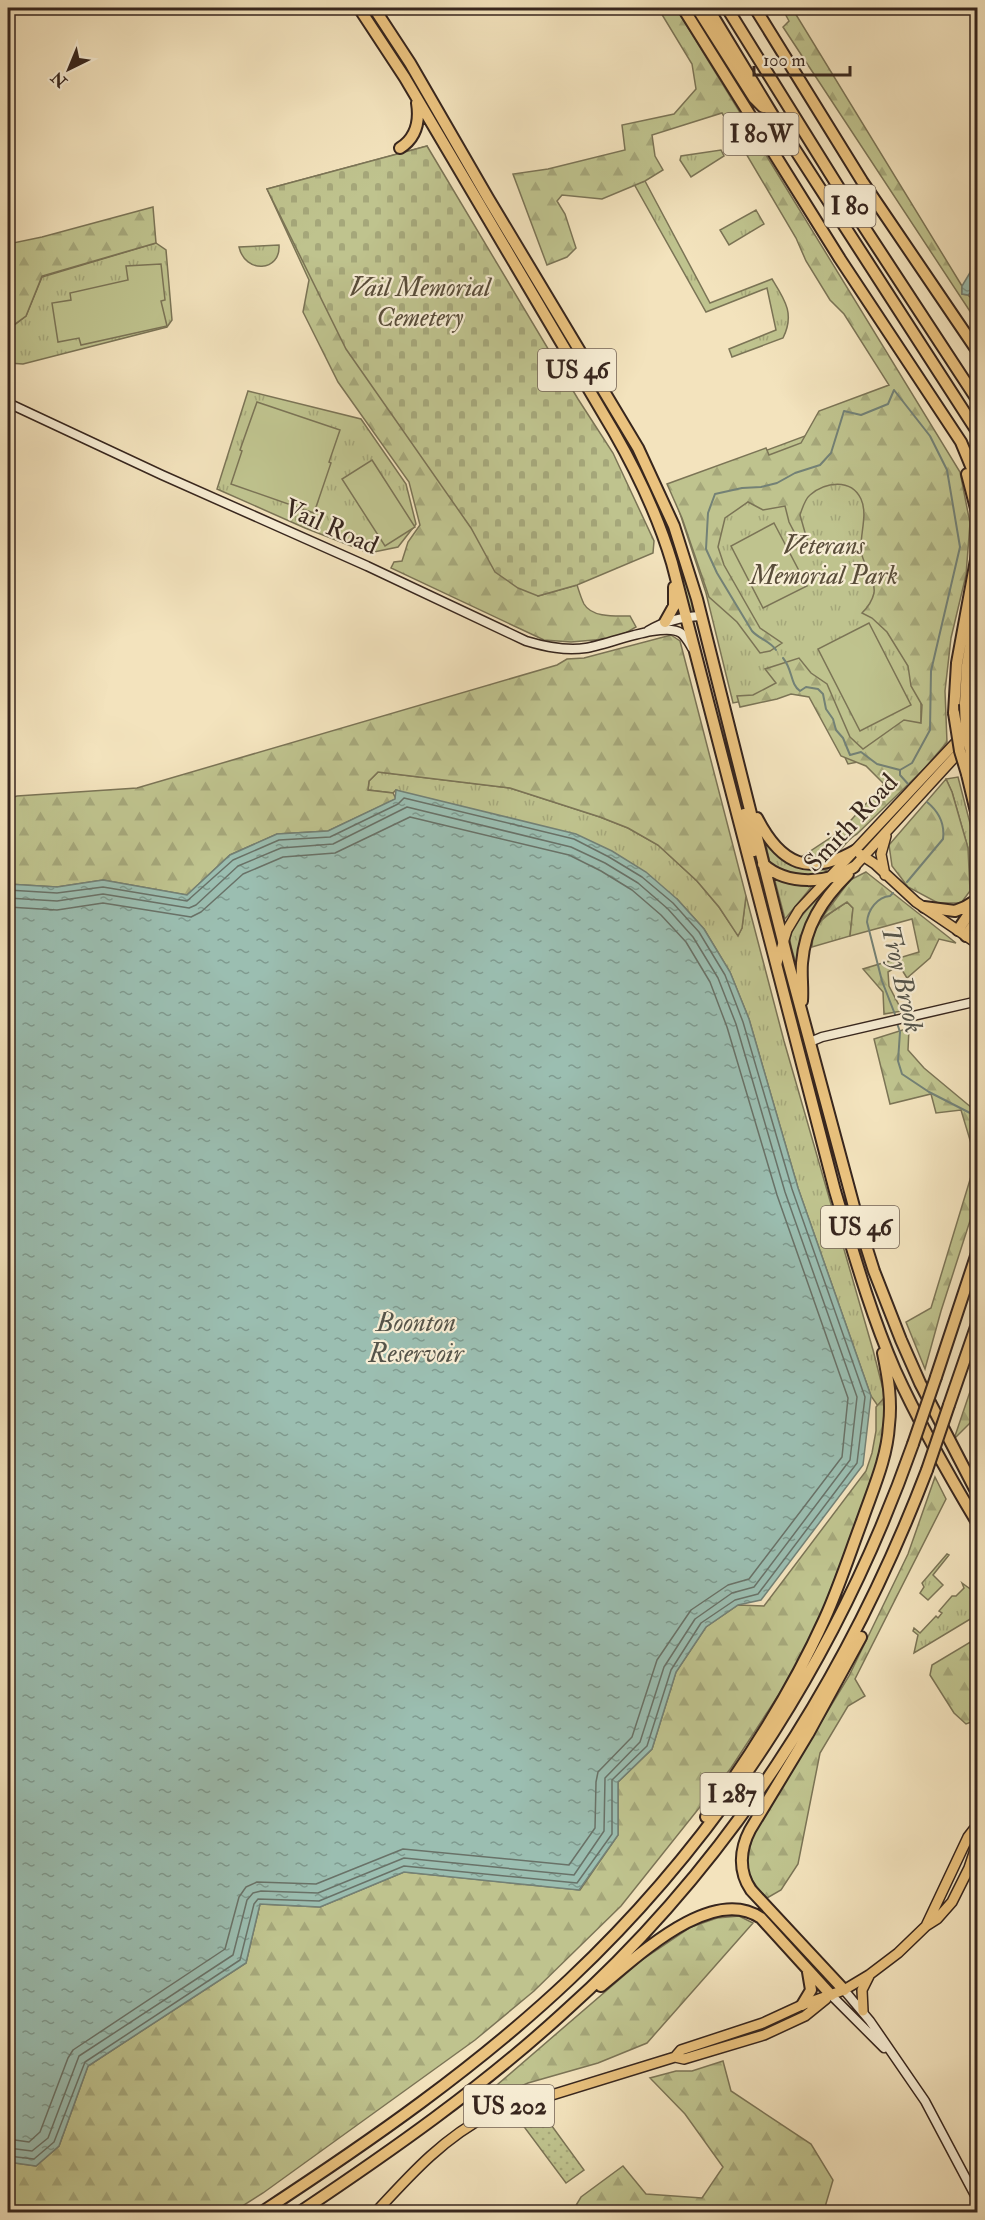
<svg xmlns="http://www.w3.org/2000/svg" width="985" height="2220" viewBox="0 0 985 2220" font-family="'IM FELL Double Pica',serif">
<defs>
<pattern id="grass-tufts" width="24" height="20" patternUnits="userSpaceOnUse" patternTransform="scale(1.5)"><rect width="24" height="20" fill="#bfc38e"/><path d="M3 7l-1-3M5 7V3M7 7l1-3M15 17l-1-3M17 17v-4M19 17l1-3" fill="none" stroke="#a5a77a"/></pattern>
<pattern id="forest-firs" width="22" height="20" patternUnits="userSpaceOnUse" patternTransform="scale(1.5)"><rect width="22" height="20" fill="#bfc38e"/><path d="M5 1l3.5 6h-7zM16 11l3.5 6h-7z" fill="#a5a77a"/></pattern>
<pattern id="cemetery-stones" width="16" height="16" patternUnits="userSpaceOnUse" patternTransform="scale(1.5)"><rect width="16" height="16" fill="#bfc38e"/><path d="M2 7V4a2 2 0 0 1 4 0v3zM10 15v-3a2 2 0 0 1 4 0v3z" fill="#a5a77a"/></pattern>
<pattern id="garden-dots" width="8" height="8" patternUnits="userSpaceOnUse" patternTransform="scale(1.5)"><rect width="8" height="8" fill="#bfc38e"/><path d="M2 2h.1M6 6h.1" fill="none" stroke="#a5a77a" stroke-width="1.8" stroke-linecap="round"/></pattern>
<pattern id="water-ripples" width="26" height="14" patternUnits="userSpaceOnUse" patternTransform="scale(1.5)"><rect width="26" height="14" fill="#9bbeb1"/><path d="M2 4q2-2 4 0t4 0M15 11q2-2 4 0t4 0" fill="none" stroke="#7f9a8f"/></pattern>
</defs>
<rect width="100%" height="100%" fill="#f3e3bd"/>
<filter id="stains"><feTurbulence type="fractalNoise" baseFrequency=".00333" numOctaves="4"/><feColorMatrix values="0 0 0 0 .2 0 0 0 0 .09 0 0 0 0 .02 0 0 0 .5 -.17"/></filter>
<radialGradient id="worn" r=".72"><stop offset=".6" stop-color="#630" stop-opacity="0"/><stop offset="1" stop-color="#630" stop-opacity=".3"/></radialGradient>
<path fill="url(#grass-tufts)" stroke="#7b7456" stroke-width="1.5" d="M721 150 724 156 691 177 680 160 681 156Z
M469 181 502 229 645 470 679 551 694 607 692 612H689L658 511Z
M645 181 710 303 772 279C785 300 795 314 783 338L732 357 729 349 776 330 767 288 706 312 634 184Z
M756 210 764 224 729 245 720 230Z
M156 243 166 250 172 320 167 327 23 364 8 363V330L26 316 42 277Z
M279 245C281 272 245 274 239 247Z
M248 391 361 419 406 484 416 524 398 547 369 553 305 528 217 489Z
M899 401 921 668V723L863 761 848 764 817 696 804 689 733 703 706 593 671 486Z
M378 772 510 788 600 817 628 828 658 845 697 881 719 907 738 935 742 928 746 896 784 1041 873 1350 885 1397 878 1406 871 1396 798 1188 749 1019 730 972 704 929 677 899 396 790 393 793 368 790 369 781Z
M958 777 977 850V884L970 891 968 848 952 792 946 779Z
M767 845C785 864 803 869 827 870L823 874C803 876 787 875 770 863L766 846Z
M776 879 813 885 785 919 775 881Z
M824 892 808 919 796 963C794 956 790 946 790 939 790 925 814 902 824 892Z
M847 902 853 908 850 936 812 947C813 921 827 915 847 902Z
M947 1554 949 1555 933 1575 943 1585 928 1600 920 1593 924 1587 922 1583Z
M962 1583 977 1594V1615L914 1653 918 1635 913 1631 914 1628 920 1633 936 1616 938 1618 942 1613 939 1611 952 1596H956L964 1588Z"/>
<path fill="url(#forest-firs)" stroke="#7b7456" stroke-width="1.5" d="M658 8H676L960 472 970 523 966 575 951 638 945 691 947 742 925 768 857 834C849 838 847 843 840 850 829 860 817 857 803 856L842 830 884 784 866 766 841 756 809 697 791 694 777 699 740 707 737 696 753 695 776 683 765 669 799 658 811 673 827 684 850 737 863 749 904 720 921 723 922 705 911 686 908 666 887 632 872 618 862 613C868 607 872 602 874 593 876 577 862 565 861 550 860 534 868 514 861 499 851 478 825 482 810 495 805 499 802 509 800 515L808 543 801 545 789 522 785 506 763 510 748 502 725 518 718 547 724 565 760 628 782 643 770 651 760 653 737 622 709 597 682 518 667 484 766 448 769 455 801 443 819 411 889 385 844 314 830 300 806 261 796 238 722 113 652 135 655 156 663 170 645 181 602 199 562 195 557 201 565 214 576 248 567 257 547 265 513 174 548 169 625 150 622 125 674 114 696 89 692 64Z
M782 8H792L962 286V294L968 295 977 304V322L783 27 789 21Z
M427 146 538 596 577 585C579 591 581 598 584 604 592 618 616 616 630 616L636 627 617 638 571 642 544 640 391 568 394 562 402 561 408 542 420 525 409 482 338 382 303 312 309 280 267 189Z
M153 207 156 243 42 276 26 316 8 329V244L42 237Z
M671 635 680 641 746 896 742 928 738 936 719 907 697 881 658 845 628 828 600 817 510 788 378 772 369 781 368 790 393 793 396 799 328 831 277 834 230 855 187 895 103 880 57 887 8 884V799L17 796 137 788 557 665 567 659 584 658Z
M946 779 952 792 968 848 970 891 961 903H938L908 887 892 866 889 845Z
M866 872 956 943 939 939 930 958 907 978 899 965 888 972 889 986 902 1011 884 1014 883 992 863 969 919 952 912 919 850 936 853 908 847 902 821 919 850 880Z
M909 1028 908 1050 924 1068 978 1113 977 1199 941 1311 925 1369 906 1322 931 1308 976 1160 961 1110 936 1113 931 1094 890 1104 874 1039Z
M977 1371V1416L954 1439Z
M885 1397V1430L881 1457 819 1620 787 1682 731 1768 621 1906 534 1991 475 2040 263 2193 233 2212H8V2162L36 2166 59 2146 88 2066 246 1963 260 1904 320 1907 404 1872 580 1890 618 1835V1782L652 1749 676 1672 706 1627 738 1605 764 1606 866 1471 872 1453 876 1431V1407Z
M935 1477 946 1499 855 1679 865 1696 848 1706 820 1753 798 1864 781 1890 767 1898C743 1875 744 1863 754 1833L849 1676 908 1554Z
M977 1638V1720L966 1724 954 1713 930 1675 932 1665Z
M739 1916 753 1923 647 2043 598 2063 528 2083 469 2109 642 1960 691 1927 717 1918Z
M723 2061 731 2091 811 2144 833 2180 825 2207H807L805 2212H572L581 2197 623 2166 646 2194 702 2198 723 2167 685 2114 650 2078 676 2071H692Z"/>
<path fill="url(#cemetery-stones)" stroke="#7b7456" stroke-width="1.5" d="M427 146 578 399 613 453 654 541 653 553 577 585 538 596 518 588 495 572 471 528 346 349 267 189Z"/>
<path fill="url(#garden-dots)" stroke="#7b7456" stroke-width="1.5" d="M541 2111 584 2170 566 2183 522 2124Z"/>
<path fill="#bfc38e" stroke="#7b7456" stroke-width="1.5" d="M161 264 165 300 161 301 167 326 81 345 79 338 58 342 52 303 71 300 70 293 128 280 126 266Z
M257 402 340 430 329 462 331 463 314 513 231 484 242 451 240 450Z
M372 460 415 527 385 546 342 479Z
M774 523 807 586 763 608 731 546Z
M869 623 911 705 860 731 818 649Z"/>
<path fill="url(#water-ripples)" stroke="#738176" stroke-width="1.5" d="M977 237V287L968 295 962 294V286L974 266C972 255 968 246 977 237Z
M396 790 576 834 612 851 646 872 677 899 704 929 730 972 749 1019 798 1188 871 1396 863 1465 761 1600 738 1605 706 1627 676 1672 652 1749 618 1782V1835L579 1890 404 1872 320 1907 260 1904 246 1963 88 2066 59 2146 36 2166 8 2162V884L57 887 103 880 187 895 230 855 277 834 328 831 395 799Z"/>
<g fill="none" stroke-linecap="round" stroke-linejoin="round">
<path stroke="#697268" stroke-width="1.5" d="M8 890 57 893 103 887 187 901 233 860 279 840 330 837 398 804 404 798 574 839 609 857 642 877 673 903 699 932 725 975 743 1022 792 1189 865 1397 857 1463 758 1594 735 1600 701 1623 671 1670 647 1746 612 1780V1834L577 1883 404 1866 319 1901 258 1899 254 1904 240 1960 85 2062 54 2142 34 2159 8 2156
M8 898 57 901 103 894 189 908 196 905 238 866 281 848 333 844 407 807 571 847 605 863 638 883 668 909 693 937 718 978 736 1024 785 1192 857 1397 850 1460 754 1587 732 1593 695 1619 664 1667 640 1742 605 1778 604 1831 574 1875 404 1858 318 1893 261 1891 253 1893 247 1900 233 1955 79 2056 48 2138 32 2151 8 2148
M8 907 57 910 103 903 191 917 201 912 243 874 283 857 335 853 410 817 569 855 601 871 632 890 661 915 686 942 710 982 727 1027 777 1195 848 1398 842 1457 749 1579 728 1585 691 1610 657 1660 632 1737 598 1772 596 1782 595 1828 569 1865 403 1849 316 1884 257 1882 246 1887 239 1897 225 1949 73 2050 68 2058 40 2132 29 2142 8 2139"/>
<path stroke="#738176" stroke-width="2" d="M776 650C770 641 759 639 752 631L717 573 706 549 708 513 715 494 742 488 761 487 777 483 795 473 820 465 831 453 844 411 861 415 888 404 894 390 930 436 947 470 960 547 931 671 930 730 912 763 900 770
M783 658C793 670 790 684 800 691L806 687 818 689 823 694 826 709 833 719 836 730 843 738 850 755 861 752 877 764 900 770V775L909 785
M907 882 943 839C945 824 938 811 927 802
M893 893 890 896C877 897 868 910 867 922L882 981 896 1017
M897 1023 900 1032 898 1061 902 1074 929 1092 974 1115"/>
<g stroke="#37261e" stroke-width="11">
<path id="secondary" d="M8 403 162 475 367 566 526 641C546 647 565 651 586 648 607 645 664 621 681 633 686 637 689 643 692 648
M648 631C664 621 682 617 701 616
M810 1042 822 1037 978 1001
M844 1990 870 2021 925 2101 978 2201
M831 1995 884 2048"/>
</g>
<g stroke="#37261e" stroke-width="12">
<path id="primary" d="M860 854 875 864 916 902 978 944
M854 867 963 748
M885 875 881 854 886 836
M777 963 787 930 799 910 959 739 977 727
M926 1926 968 1837 978 1824
M863 2011 862 1990 869 1976
M675 2057 684 2059 764 2035 805 2016 826 1999
M376 2212C410 2175 443 2138 490 2114L675 2057 681 2050 763 2023 802 2005 844 1990 869 1975 898 1953 926 1926 937 1919 952 1902 969 1868 978 1841"/>
</g>
<g stroke="#37261e" stroke-width="14">
<path id="highway" d="M359 8 405 78 614 432C638 474 658 516 672 563L835 1191C853 1251 870 1312 895 1370 919 1423 948 1474 978 1524
M374 8 410 63 488 198 638 448 674 526 697 599 789 965 856 1214 874 1271 901 1340 920 1383 978 1495
M683 8 840 259 961 442 978 483
M697 8 754 98 763 107
M708 8 774 117 978 433
M727 8 849 204 978 401
M755 8 862 181 978 352
M400 148C416 138 420 122 417 103
M967 474 978 516
M665 622 674 606V587
M965 704 967 665 978 602
M954 713 957 663 978 549
M974 766 978 775
M967 774 978 820
M744 814 754 851
M757 818C781 865 809 877 856 850
M763 864C787 886 828 884 854 867
M924 907 955 911 965 907 978 899
M958 930 977 902
M966 936 978 919
M802 1001C803 988 801 976 802 963 805 926 822 900 848 874
M936 1377 978 1250
M949 1405 978 1321
M706 1817C752 1754 793 1689 825 1618 839 1587 850 1553 862 1521 873 1489 887 1459 889 1425 892 1400 888 1377 883 1353
M601 1986C637 1957 712 1884 761 1918L831 1995
M844 1990 751 1890C738 1871 740 1849 750 1830L808 1734 861 1637
M802 2005 811 1990 808 1972
M262 2212C369 2142 477 2067 570 1979 727 1831 842 1646 913 1444
M300 2212C391 2151 481 2088 562 2014 728 1866 848 1677 927 1470"/>
</g>
<use href="#secondary" stroke="#f7edd4" stroke-width="8"/>
<use href="#primary" stroke="#eac27e" stroke-width="9"/>
<use href="#highway" stroke="#eac27e" stroke-width="10"/>
<g stroke="#37261e" stroke-width="14" stroke-linecap="butt">
<path id="highway-bridge" d="M965 704 966 731 974 766
M954 713 960 751 967 774
M913 1444 936 1377
M927 1470 949 1405"/>
</g>
<use href="#highway-bridge" stroke="#eac27e" stroke-width="10"/>
</g>
<g text-anchor="middle" dominant-baseline="central" stroke-width="4.5" stroke-linejoin="round" paint-order="stroke">
<g fill="#f7edd4" stroke="#716255" stroke-width="1.5">
<rect x="723.5" y="113" width="75" height="42" rx="4.5"/>
<rect x="824.5" y="185" width="51" height="42" rx="4.5"/>
<rect x="538" y="349" width="78" height="42" rx="4.5"/>
<rect x="821" y="1206" width="78" height="42" rx="4.5"/>
<rect x="700.5" y="1773" width="63" height="42" rx="4.5"/>
<rect x="464" y="2085" width="90" height="42" rx="4.5"/>
</g>
<g font-size="24" font-weight="bold" fill="#37261e">
<text x="761" y="134">I 80W</text>
<text x="850" y="206">I 80</text>
<text x="577" y="370">US 46</text>
<text x="860" y="1227">US 46</text>
<text x="732" y="1794">I 287</text>
<text x="509" y="2106">US 202</text>
</g>
<g font-size="26" font-style="italic" fill="#594d3a" stroke="#f7edd4">
<text x="420" y="288">Vail Memorial<tspan x="420" dy="30">Cemetery</tspan></text>
<text x="824" y="546">Veterans<tspan x="824" dy="30">Memorial Park</tspan></text>
</g>
<g font-size="26" fill="#37261e" stroke="#f7edd4">
<text transform="translate(331 527) rotate(24)">Vail Road</text>
<text transform="translate(851 823) rotate(-47)">Smith Road</text>
</g>
<g font-size="27" font-style="italic" fill="#55544a" stroke="#f7edd4">
<text transform="translate(902 979) rotate(77)">Troy Brook</text>
<text x="416" y="1322">Boonton<tspan x="416" dy="31">Reservoir</tspan></text>
</g>
</g>
<rect width="985" height="2220" fill="none" stroke="#f3e3bd" stroke-width="30"/>
<rect x="9" y="9" width="967" height="2202" fill="none" stroke="#37261e" stroke-width="3"/>
<rect x="15" y="15" width="955" height="2190" fill="none" stroke="#37261e" stroke-width="1.5"/>
<g transform="translate(69 69) rotate(223)" stroke="#f7edd4" stroke-width="4.5" paint-order="stroke">
<path d="M0-4.5L10 22L0 15L-10 22Z" fill="#37261e"/>
<text y="-9" font-size="16" font-weight="bold" text-anchor="middle" fill="#37261e">N</text>
</g>
<path d="M754 66v9h96v-9" fill="none" stroke="#37261e" stroke-width="3"/>
<text x="763" y="66" font-size="18" fill="#37261e" stroke="#f7edd4" stroke-width="4.5" paint-order="stroke">100 m</text>
<rect width="100%" height="100%" filter="url(#stains)"/>
<rect width="100%" height="100%" fill="url(#worn)"/>
</svg>
